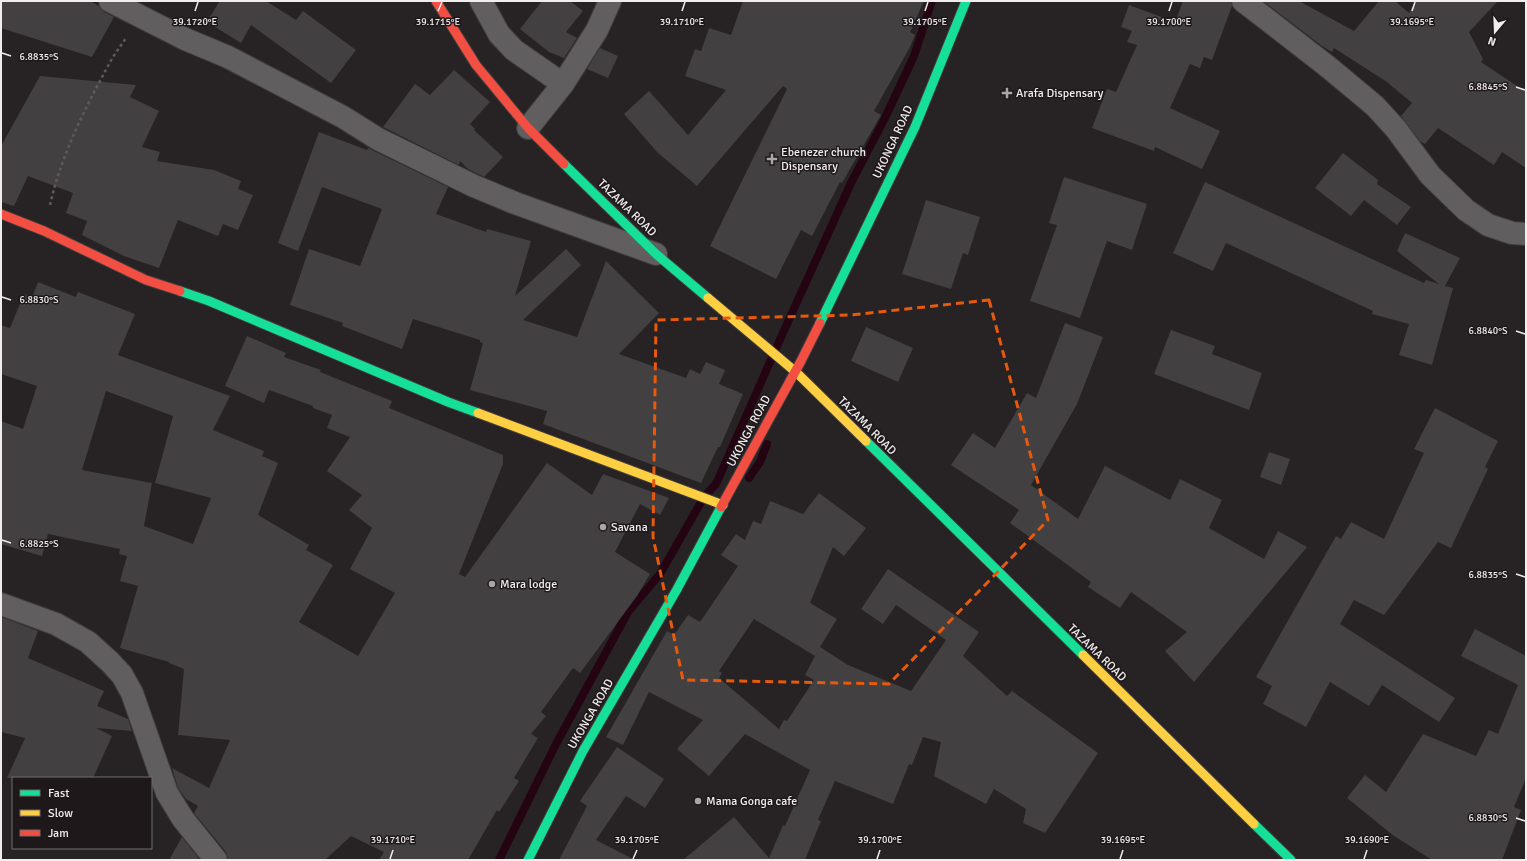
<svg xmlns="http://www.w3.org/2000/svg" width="1527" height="861" viewBox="0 0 1527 861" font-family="Signika,sans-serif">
<rect width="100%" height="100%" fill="#272224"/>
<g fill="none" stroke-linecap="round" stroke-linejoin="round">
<path stroke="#240312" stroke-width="8" d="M749 478 760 462 767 444
M499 860 556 744 628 612 660 574 704 497 716 484 782 335 851 183 884 120 914 56 932 1"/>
</g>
<path fill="#424040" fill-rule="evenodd" d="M1 1H90L99 6 104 12 114 17 92 57 1 28Z
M217 1H266L296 20 303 11 356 50 331 83 251 25 241 43 207 22 219 2Z
M542 1H570L583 11 566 32 577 38 564 58 549 52 520 29Z
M743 1H924L910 32 915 35 910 47 874 111 881 115 842 183 840 182 812 236 801 230 776 279 710 246 787 89 783 86 697 186 657 152 624 114 649 91 688 135 726 90 685 76 695 49 701 51 709 28 731 35Z
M1183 1H1231L1232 6 1212 60 1204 57 1200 68 1190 64 1170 108 1220 131 1202 169 1155 147 1154 151 1092 128 1107 89 1116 92 1137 45 1127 42 1132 31 1121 27 1129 5 1175 22Z
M1263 1H1299L1354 31 1379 1H1395L1409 13 1416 1H1498L1469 32 1483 59 1481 62 1526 92V168L1502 152 1494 165 1438 128 1425 144 1420 141 1401 116 1412 103 1387 82 1334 48 1332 52 1322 46Z
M600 48 618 56 608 78 587 69Z
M454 70 490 102 470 124 475 129 474 130 503 157 484 177 468 169 460 161 459 165 383 127 415 84 430 95Z
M40 76 136 85 130 97 159 111 142 147 160 152 157 161 214 170 241 181 238 189 253 195 238 230 223 224 218 236 178 220 159 268 124 256 82 235 87 221 66 213 73 193 28 176 14 206 1 202V146Z
M319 132 367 150 368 148 448 187 436 214 486 232 487 229 531 241 515 296 566 249 581 265 523 320 577 337 606 261 659 313 619 354 686 378 690 369 700 374 706 362 725 370 719 384 743 394 720 447H718L701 483 543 424 547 411 470 390 483 343 480 342V340L413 319 402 349 342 326 343 323 290 305 309 249 360 266 382 209 322 187 298 251 278 243Z
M1343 153 1378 180 1377 184 1411 207 1397 225 1364 200 1351 216 1315 188Z
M1064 177 1147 204 1132 250 1107 241 1080 318 1030 301 1057 225 1049 223Z
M1205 182 1424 283 1426 280 1439 284 1397 251 1405 233 1460 258 1445 286 1453 288 1432 365 1399 355 1409 324 1372 314 1373 311 1226 243 1213 271 1173 253Z
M926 200 980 217 968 255 963 253 951 289 902 274Z
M38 282 76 297 78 292 135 314 118 355 230 396 213 430 264 451 262 456 278 463 258 515 309 545 306 550 333 565 299 622 358 656 395 593 350 569 372 528 349 510 362 495 327 471 350 437 327 428 332 415 313 408V406L269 390 264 403 225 386 247 336 286 353 284 357 321 370 320 372 392 401 389 408 503 455V464L459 574 465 577 547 463 592 495 603 474 669 498 660 515 640 504 615 552 650 574 637 596 580 673 573 668 541 712 546 716 531 734 538 738 514 778 519 781 499 812 497 810 468 860H379L384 852 351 836 325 860H228L226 852 194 813 198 806 186 799 178 788 172 768 209 788 230 740 178 735 184 669 169 663V662L120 648 138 586 120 581 127 556 119 554 120 549 48 534 42 556 1 544V421L23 429 37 386 1 374V325L10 328 24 294 32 298ZM106 391 173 416 155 483 211 498 193 544 144 526 152 483 82 470Z
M1065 323 1103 337 1077 404 1031 485 1078 519 1105 466 1170 500 1180 479 1222 500 1209 528 1264 559 1278 531 1307 547 1194 682 1165 651 1187 632 1131 592 1120 608 1088 587 1091 582 1010 523 1019 510 951 465 973 433 995 448 1027 393 1036 398Z
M866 327 913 348 898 382 851 361Z
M1171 330 1215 346 1212 354 1262 373 1249 410 1154 374Z
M1435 408 1498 441 1485 467 1488 469 1451 548 1438 542 1384 615 1354 600 1340 624 1455 698 1439 722 1382 685 1369 706 1330 682 1306 727 1263 704 1272 686 1256 677 1336 536 1341 539 1351 522 1384 539 1424 453 1414 449Z
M1269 452 1290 459 1281 485 1260 477Z
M819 493 866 528 844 556 833 547 810 603 837 619 820 647 848 665 911 691 946 640 896 605 883 624 861 609 888 569 979 632 963 656 1007 696 1012 691 1098 753 1045 833 1023 823 1026 809 994 789 986 804 934 776 941 742 923 737 912 765 909 764 893 804 835 781 818 820 821 821 805 860H683L734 817 769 858 783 825 785 826 810 770 745 734 709 776 677 749 703 720 649 692 623 745 606 737 667 631 674 635 688 615 700 622 738 566 721 555 736 534 745 540 753 521 761 524 770 501 803 514ZM754 619 815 656 817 652 805 675 814 680 787 721 784 720 779 729 719 678 722 673 719 671Z
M1 617 38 631 28 658 104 691 97 706 128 719 132 731 96 728 112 736 93 778H7L25 738 1 732Z
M1475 629 1526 656V778L1514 807 1521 810 1502 860H1432L1394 836 1347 798 1365 775 1386 792 1423 734 1476 756 1489 730 1498 734 1518 685 1461 656Z
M617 747 664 779 645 808 626 796 596 840 635 860H559L587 806 580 801Z
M182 837 200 860H169Z"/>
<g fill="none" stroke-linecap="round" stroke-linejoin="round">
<g stroke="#403d3e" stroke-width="24">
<path id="street" d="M110 1 185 39 228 57 343 117 378 139 474 186 515 203 656 254
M481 1 499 34 514 50 563 84
M1243 1 1327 66 1375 106 1396 129 1430 175 1466 210 1488 225 1512 233 1526 234
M528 128 563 84 597 30 610 1
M1 604 56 624 88 642 110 662 122 675 132 693 167 793 183 819 216 860"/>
</g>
<g stroke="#403d3e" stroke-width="11">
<path id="fast" d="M564 164 656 254 708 298
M180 291 209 301 448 402 478 413
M820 323 915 127 966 1
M866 441 1083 655
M1254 824 1291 860
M528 860 583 751 676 591 721 507"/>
</g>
<g stroke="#403d3e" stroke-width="11">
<path id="slow" d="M708 298 797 373 866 441
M478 413 723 505
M1083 655 1254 824"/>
</g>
<g stroke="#403d3e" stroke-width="11">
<path id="jam" d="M436 1 476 65 528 128 564 164
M1 214 44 231 146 280 180 291
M721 507 801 361 820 323"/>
</g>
<path stroke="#5d5a5b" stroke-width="2.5" stroke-dasharray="3 3" stroke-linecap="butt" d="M50 205C61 156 84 110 108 66 113 56 120 47 126 38"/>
<use href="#street" stroke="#605e5f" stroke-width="22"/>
<use href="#fast" stroke="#16e098" stroke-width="9"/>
<use href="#slow" stroke="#ffcf43" stroke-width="9"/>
<use href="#jam" stroke="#f24e42" stroke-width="9"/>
</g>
<path fill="none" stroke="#e8590c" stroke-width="3" stroke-dasharray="8 5" stroke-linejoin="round" d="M989 300 1048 520 889 684 683 680 653 537 656 320 851 315Z"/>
<path fill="none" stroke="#f1ecee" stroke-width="1.5" d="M195 11 198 2M438 11 442 2M682 11 685 2M925 11 928 2M1169 11 1172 2M1412 11 1415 2M2 53 11 56M1516 87 1525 90M2 297 11 300M1516 331 1525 334M2 540 11 543M1516 574 1525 577M1516 818 1525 821M390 859 393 850M633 859 637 850M877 859 880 850M1120 859 1123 850M1364 859 1367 850"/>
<g fill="#aaa5a7" stroke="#1e181a" stroke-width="1.5">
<path d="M1005 87h4v4h4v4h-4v4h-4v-4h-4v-4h4z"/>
<path d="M770 153h4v4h4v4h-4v4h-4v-4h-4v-4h4z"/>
<circle cx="603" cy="527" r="4"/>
<circle cx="492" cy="584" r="4"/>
<circle cx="698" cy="801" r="4"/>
</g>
<g text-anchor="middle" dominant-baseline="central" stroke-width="3" stroke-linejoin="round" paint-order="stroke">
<g font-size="12" fill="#f1ecee" stroke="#1e181a" text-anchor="start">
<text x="1016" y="93">Arafa Dispensary</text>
<text x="781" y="152">Ebenezer church<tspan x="781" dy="14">Dispensary</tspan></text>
<text x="611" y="527">Savana</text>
<text x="500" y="584">Mara lodge</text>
<text x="706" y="801">Mama Gonga cafe</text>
</g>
<g font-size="12" fill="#f1ecee" stroke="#1e181a">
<text transform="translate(893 142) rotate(-65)">UKONGA ROAD</text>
<text transform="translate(627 208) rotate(44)">TAZAMA ROAD</text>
<text transform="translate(867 426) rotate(45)">TAZAMA ROAD</text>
<text transform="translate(749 431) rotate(-62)">UKONGA ROAD</text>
<text transform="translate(1097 653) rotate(44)">TAZAMA ROAD</text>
<text transform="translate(591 714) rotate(-60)">UKONGA ROAD</text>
</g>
</g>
<g font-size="10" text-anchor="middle" fill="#f1ecee" stroke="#1e181a" stroke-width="3" stroke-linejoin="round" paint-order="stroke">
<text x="438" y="25">39.1715°E</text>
<text x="682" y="25">39.1710°E</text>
<text x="925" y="25">39.1705°E</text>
<text x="1169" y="25">39.1700°E</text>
<text x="1412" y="25">39.1695°E</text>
<text x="195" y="25">39.1720°E</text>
<text x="39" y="60">6.8835°S</text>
<text x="1488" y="90">6.8845°S</text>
<text x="39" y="303">6.8830°S</text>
<text x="1488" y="334">6.8840°S</text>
<text x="39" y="547">6.8825°S</text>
<text x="1488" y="578">6.8835°S</text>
<text x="1488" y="821">6.8830°S</text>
<text x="393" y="843">39.1710°E</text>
<text x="637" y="843">39.1705°E</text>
<text x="880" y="843">39.1700°E</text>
<text x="1123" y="843">39.1695°E</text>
<text x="1367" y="843">39.1690°E</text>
</g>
<rect width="1527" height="861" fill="none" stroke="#f1ecee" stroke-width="4"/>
<rect x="12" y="777" width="140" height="72" fill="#1e181a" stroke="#726d6f"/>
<rect x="20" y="790" width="20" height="6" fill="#16e098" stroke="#726d6f"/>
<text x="48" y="797" font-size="12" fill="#f1ecee">Fast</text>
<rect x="20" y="810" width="20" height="6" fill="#ffcf43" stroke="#726d6f"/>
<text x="48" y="817" font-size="12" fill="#f1ecee">Slow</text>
<rect x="20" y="830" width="20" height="6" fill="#f24e42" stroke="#726d6f"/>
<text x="48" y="837" font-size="12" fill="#f1ecee">Jam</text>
<g transform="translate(1495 32) rotate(199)" stroke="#1e181a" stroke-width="3" paint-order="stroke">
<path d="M0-3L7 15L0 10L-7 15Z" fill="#f1ecee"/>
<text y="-6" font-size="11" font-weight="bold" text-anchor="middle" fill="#f1ecee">N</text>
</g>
</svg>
